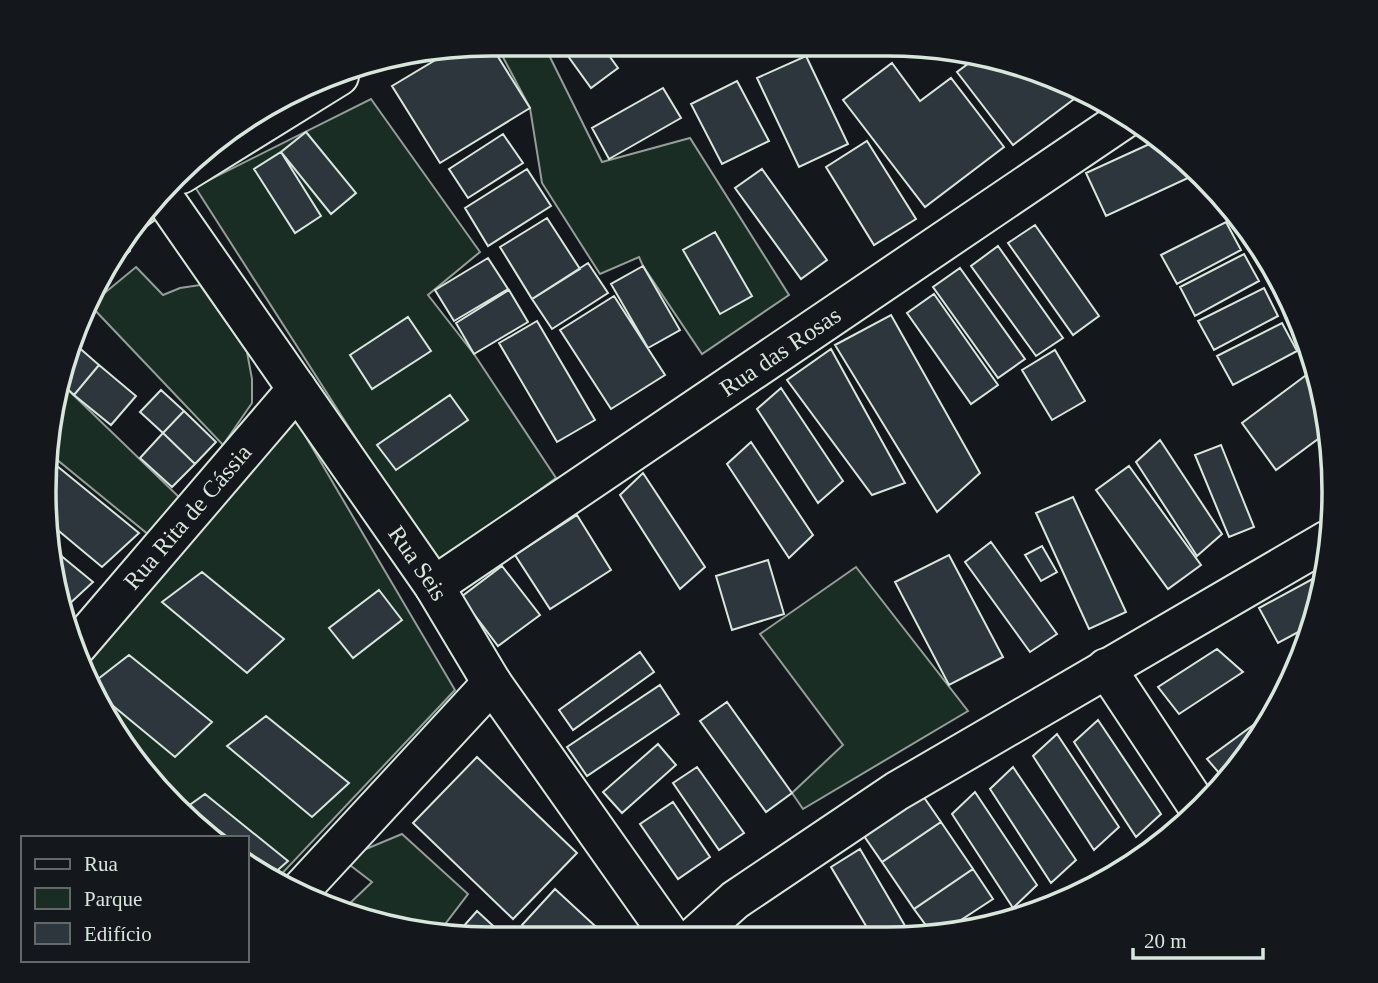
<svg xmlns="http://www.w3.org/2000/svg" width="1378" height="983" viewBox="0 0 1378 983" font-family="Georgia,serif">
<rect width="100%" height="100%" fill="#14181c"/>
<path fill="#1a2d24" stroke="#939e99" stroke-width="2" d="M496 44 544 45 602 162 690 138 789 295 702 354 643 266 639 257 600 274 542 183 530 108Z
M371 99 480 252 428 295 474 354 556 478 437 565 195 187Z
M136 267 163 295 180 288 200 285 247 352 252 379V403L223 445 90 305Z
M61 383 180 498 149 535 56 459 48 462V433Z
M296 420 455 690 276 880 247 857V838H221L155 787 90 689 83 665Z
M856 567 968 711 803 809 792 793 843 745 760 634Z
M402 834 468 894 443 927 445 934 346 907 372 882 342 859Z"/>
<path fill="#2c363c" stroke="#d8e6dc" stroke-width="2" d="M490 44 530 108 440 163 392 86 454 49Z
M560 45 602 46 618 68 591 88Z
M980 55 1082 93 1013 145 957 72Z
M806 56 848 144 799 167 757 78Z
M892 63 920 101 951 78 1004 147 925 207 843 100Z
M737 81 769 141 722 164 691 104Z
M663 88 681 118 609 159 592 128Z
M306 132 356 193 331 214 281 152Z
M503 134 523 163 468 198 449 169Z
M867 141 916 219 874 245 826 167Z
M1156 141 1179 160 1188 178 1106 216 1086 173Z
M281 152 321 216 295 233 254 169Z
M527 169 551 206 488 246 465 208Z
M762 169 827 260 801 279 735 188Z
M147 209 155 220 127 241Z
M547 218 580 269 532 299 500 247Z
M1226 222 1241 250 1177 284 1161 255Z
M1035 225 1099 316 1073 335 1008 243Z
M715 232 752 296 720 314 683 250Z
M125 245 130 251 109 270Z
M998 246 1063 338 1036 356 971 266Z
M1244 254 1259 281 1195 316 1180 287Z
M488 258 508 289 454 321 435 290Z
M588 263 608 293 552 329 532 299Z
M643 266 680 330 648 348 611 284Z
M960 268 1025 359 998 378 933 287Z
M1264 288 1278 316 1214 350 1198 321Z
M509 290 528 322 474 354 456 323Z
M934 294 998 385 971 404 907 313Z
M614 296 665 375 611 409 560 330Z
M891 315 980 473 937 512 835 345Z
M408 317 431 351 372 389 350 355Z
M537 321 595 420 557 442 499 343Z
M1282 323 1297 351 1233 385 1217 356Z
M76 345 99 365 74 395 61 383 69 354Z
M831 349 905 483 872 495 787 380Z
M1055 350 1085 401 1052 420 1022 370Z
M99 365 136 396 111 425 74 395Z
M1313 370 1322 436 1276 470 1242 423Z
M781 388 843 481 818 503 757 409Z
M161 390 184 411 163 433 140 412Z
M450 395 468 420 396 470 377 445Z
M184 411 216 442 195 464 163 433Z
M163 433 195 464 172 487 140 458Z
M1160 440 1222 534 1197 556 1136 462Z
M751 442 813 535 789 558 727 464Z
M1221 445 1254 527 1229 537 1195 455Z
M57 466 139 533 102 567 48 522V473Z
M1129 466 1201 565 1168 589 1096 490Z
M643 473 705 567 680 589 620 495Z
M1073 497 1126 612 1089 629 1036 513Z
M577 515 611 570 550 609 515 555Z
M991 542 1057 634 1030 652 965 562Z
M48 545 93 582 65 608 48 550Z
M1042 546 1057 572 1041 581 1025 555Z
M949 555 1003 657 949 685 895 582Z
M768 560 784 614 732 630 716 576Z
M502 566 540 615 498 646 461 597Z
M202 572 284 639 247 673 162 602Z
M1318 576 1304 629 1278 643 1259 608Z
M379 590 402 620 353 658 329 628Z
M1217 649 1243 672 1179 714 1158 687Z
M640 652 654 672 573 730 559 710Z
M129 655 212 722 175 757 89 686Z
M660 685 679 714 587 776 567 747Z
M727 702 792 793 766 812 700 721Z
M1271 712 1231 764 1219 773 1207 759Z
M266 716 349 783 312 817 227 746Z
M1098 720 1161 814 1136 837 1074 742Z
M1057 734 1119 827 1094 850 1033 756Z
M658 744 676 765 622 813 603 792Z
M477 757 577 853 513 919 413 823Z
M697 767 744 833 719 850 673 783Z
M1013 767 1076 860 1051 883 990 789Z
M975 792 1037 885 1013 908 952 814Z
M205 794 288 861 271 876 247 857V838H221L184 809Z
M923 796 941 822 882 862 864 836Z
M673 802 710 857 678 879 640 824Z
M941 822 973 869 914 909 882 862Z
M860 849 911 936H872L831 867Z
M973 869 993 899 938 935H933L914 909Z
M555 889 607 937 536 938 522 925Z
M477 911 503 935 500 938H463L455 936Z"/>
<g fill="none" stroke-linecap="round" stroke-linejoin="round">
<g stroke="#d8e6dc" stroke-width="42">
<g id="minor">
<path d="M181 174 339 76"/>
<path id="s1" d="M160 192 434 586 492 683 671 937"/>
<path id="s2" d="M434 586 1127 117"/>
<path id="s3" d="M77 646 297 389"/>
<path d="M1106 668 1198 807"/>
<path d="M297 894 492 683"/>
<path d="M694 937 735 900 897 791 1328 540"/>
</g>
</g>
<use href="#minor" stroke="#14181c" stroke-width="38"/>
</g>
<g text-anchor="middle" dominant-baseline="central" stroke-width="5" stroke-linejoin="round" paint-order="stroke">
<g font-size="24" fill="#d8e6dc" stroke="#14181c">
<text stroke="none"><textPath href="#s2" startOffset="418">Rua das Rosas</textPath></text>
<text stroke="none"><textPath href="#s3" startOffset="170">Rua Rita de Cássia</textPath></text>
<text stroke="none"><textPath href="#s1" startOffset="452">Rua Seis</textPath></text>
</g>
</g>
<path d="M0 0H1378V983H0ZM491 56H887A435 435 0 0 1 1322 491V492A435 435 0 0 1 887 927H491A435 435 0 0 1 56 492V491A435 435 0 0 1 491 56Z" fill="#14181c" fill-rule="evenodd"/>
<path fill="none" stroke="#d8e6dc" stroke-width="3.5" d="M491 56H887A435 435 0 0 1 1322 491V492A435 435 0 0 1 887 927H491A435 435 0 0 1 56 492V491A435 435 0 0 1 491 56Z"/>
<rect x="21" y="836" width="228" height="126" fill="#14181c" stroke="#626a69" stroke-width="2"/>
<rect x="35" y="859" width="35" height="10" fill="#14181c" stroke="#626a69" stroke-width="2"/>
<text x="84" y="871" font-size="21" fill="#d8e6dc">Rua</text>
<rect x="35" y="888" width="35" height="21" fill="#1a2d24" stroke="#626a69" stroke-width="2"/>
<text x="84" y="906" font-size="21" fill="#d8e6dc">Parque</text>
<rect x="35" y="923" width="35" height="21" fill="#2c363c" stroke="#626a69" stroke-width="2"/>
<text x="84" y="941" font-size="21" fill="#d8e6dc">Edifício</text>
<path d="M1133 948v10h130v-10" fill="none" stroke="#d8e6dc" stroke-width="3.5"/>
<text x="1144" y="948" font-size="21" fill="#d8e6dc" stroke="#14181c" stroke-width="5" paint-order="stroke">20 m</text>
</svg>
